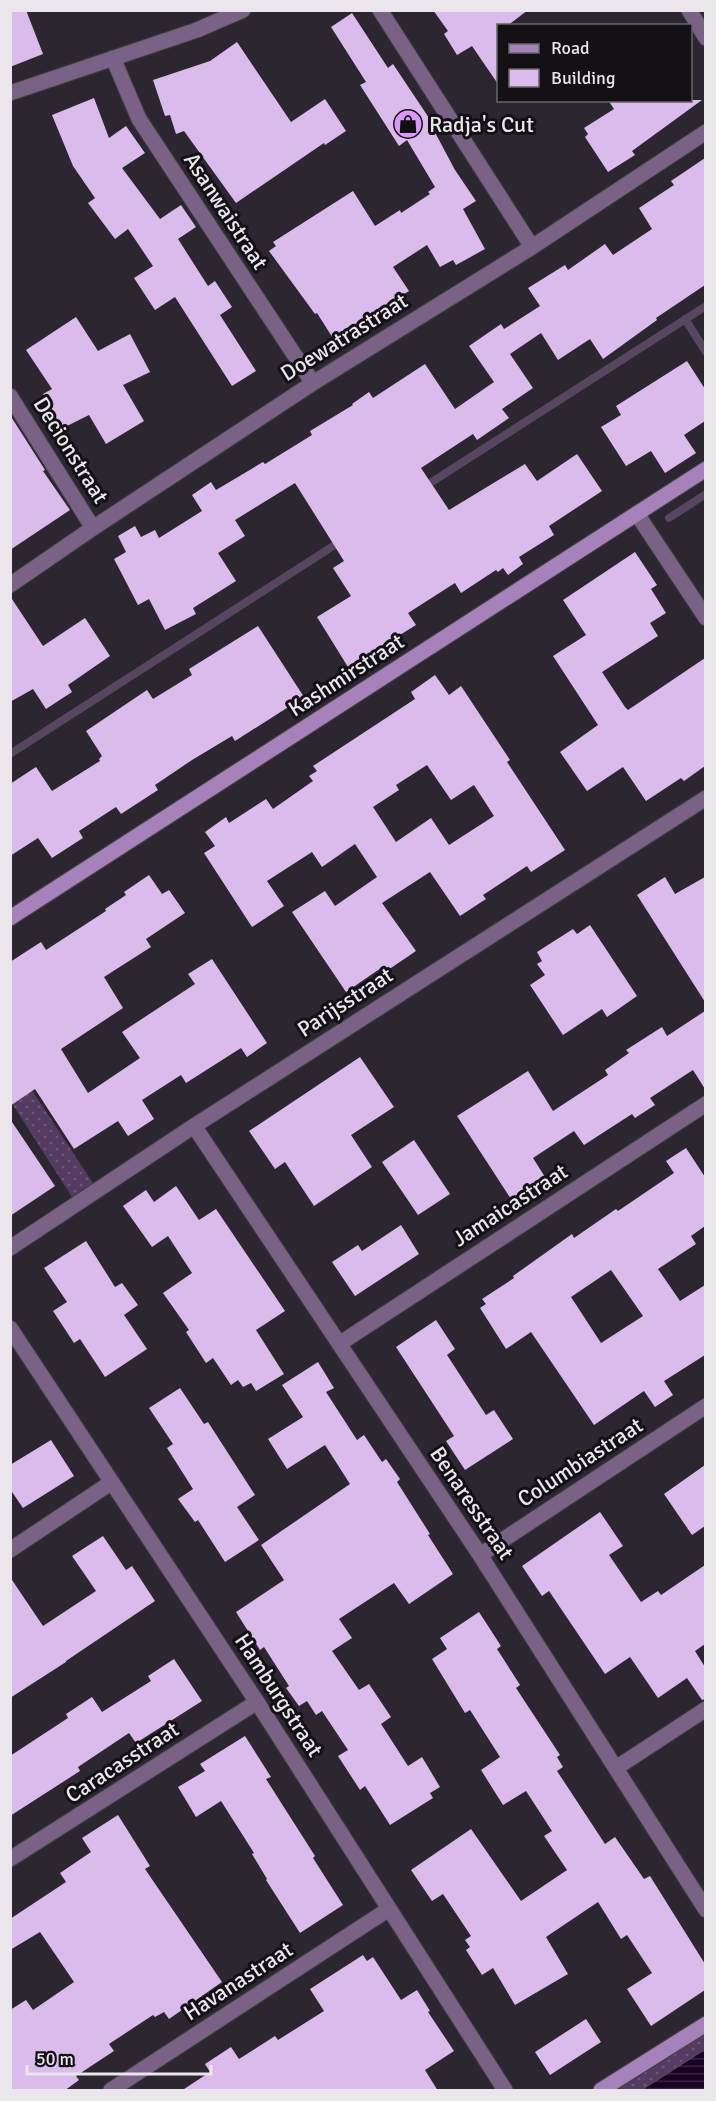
<svg xmlns="http://www.w3.org/2000/svg" width="716" height="2101" viewBox="0 0 716 2101" font-family="Signika,sans-serif">
<defs>
<pattern id="grass-dots" width="8" height="8" patternUnits="userSpaceOnUse" patternTransform="scale(1.5)"><rect width="8" height="8" fill="#543b61"/><path d="M2 2h.1M6 6h.1" fill="none" stroke="#6d5778" stroke-width="1.8" stroke-linecap="round"/></pattern>
<pattern id="water-rules" width="6" height="5" patternUnits="userSpaceOnUse" patternTransform="scale(1.5)"><rect width="6" height="5" fill="#190224"/><path d="M0 2.5h6" fill="none" stroke="#3b2744"/></pattern>
</defs>
<rect width="100%" height="100%" fill="#2c2630"/>
<path fill="url(#grass-dots)" d="M10 1057 93 1183 72 1197 11 1102Z
M705 2034V2049L641 2090H617Z"/>
<path fill="url(#water-rules)" stroke="#584660" stroke-width="1.5" d="M705 2049V2090H641Z"/>
<g fill="none" stroke-linecap="round" stroke-linejoin="round">
<path stroke="#584660" stroke-width="8" d="M685 319 706 352
M424 487 706 306
M669 518 706 494
M10 754 341 541"/>
</g>
<path fill="#dabbec" fill-rule="evenodd" d="M10 10H26L43 54 10 67Z
M433 10H528L507 26H498V84L472 46 457 55 444 34 448 31Z
M352 13 388 68 393 64 433 124 431 125 455 170 476 201 463 209 485 249 456 265 453 260 440 267 427 245 393 267 409 291 379 310 382 314 336 343 317 313 315 314 269 251 276 246 273 242 353 191 375 226 400 210 401 213 430 194 428 192 435 187 407 140 399 146 360 85 366 82 331 27Z
M237 42 291 122 325 99 346 131 325 145 324 143 236 203 184 131 176 134 170 115 165 116 153 80 210 61Z
M94 98 109 138 126 126 145 153 122 168 160 219 181 205 196 227 178 239 208 286 215 281 232 307 220 315 256 371 232 386 175 297 155 310 134 278 153 266 128 229 115 239 88 203 95 198 73 166 52 115Z
M608 100H702L632 151 635 155 608 172 585 137 588 134 584 128 614 109Z
M705 158V285L656 318 657 320 603 359 590 339 558 360 541 333 510 354 533 388 502 409 509 418 477 440 473 434 421 468 449 510 525 464 537 481 577 454 602 491 549 526 554 535 519 557 523 564 508 575 503 568 498 572 496 570 461 593 455 583 408 613 416 625 348 667 317 617 351 596 333 568 344 561 295 483 235 520 245 536 218 553 236 581 193 608 196 614 165 630 149 599 138 605 114 559 126 552 118 536 135 526 141 537 155 530 159 538 202 511 192 495 211 482 216 490 263 462 265 464 312 435 310 431 353 405 352 404 369 392 373 398 425 364 455 409 494 382 469 346 501 324 504 329 540 306 528 288 565 265 568 270 605 244 613 255 652 229 639 208 674 185 671 181Z
M76 317 98 351 130 334 150 372 123 385 144 421 106 444 89 415 61 429 43 394 52 389 26 350Z
M687 361 705 389V421L684 435 696 453 665 473 651 451 626 466 601 427 621 415 616 406Z
M10 415 45 470 43 471 70 510 10 550Z
M635 552 657 585 651 589 666 613 650 623 658 636 602 672 625 707 628 710 705 658V766L684 781 681 778 646 801 623 767 587 791 560 752 598 725 553 656 586 635 563 600Z
M10 596 43 646 85 618 110 656 68 685 72 692 46 709 33 689 10 702Z
M258 626 304 697 235 741 232 736 192 760 155 785 158 790 121 814 116 807 79 831 83 838 52 858 38 838 10 856V784L36 767 52 791 100 761 99 759 102 756 86 731 147 690 153 699 192 675 189 669Z
M435 675 449 695 461 686 510 760 507 762 565 850 531 872 527 866 483 895 486 899 460 916 430 872 382 903 416 951 388 970 384 966 346 992 292 912 325 891 335 906 377 877 355 844 322 867 312 852 267 881 284 906 252 927 204 853 215 846 205 832 226 817 229 823 266 799 273 809 313 781 309 776 317 771 313 766 415 699 411 692ZM427 765 451 800 474 785 494 816 449 845 431 818 396 842 373 807 399 790 396 785Z
M149 875 162 894 169 890 185 913 146 939 151 947 104 977 123 1008 61 1049 88 1093 140 1058 122 1032 195 984 188 974 212 959 267 1043 247 1057 241 1048 186 1083 181 1075 142 1100 154 1119 128 1136 118 1121 74 1149 35 1089 10 1106V962L41 942 46 950 106 911 105 909 126 895 124 892Z
M665 877 675 894 705 877V1002L637 895Z
M590 925 637 996 607 1017 602 1009 563 1035 530 985 545 975 537 964 542 961 537 952 573 929 577 934Z
M705 1011V1089L693 1070 650 1098 655 1105 635 1118 632 1114 584 1145 574 1131 533 1158 545 1177 511 1199 457 1116 528 1071 553 1111 608 1075 605 1070 629 1053 626 1050 662 1027 667 1036Z
M360 1057 394 1107 351 1135 372 1167 314 1206 285 1162 275 1169 249 1131Z
M10 1119 55 1186 10 1216Z
M414 1140 450 1194 418 1215 382 1162Z
M686 1148 705 1177V1226L691 1236 696 1244 658 1269 680 1301 705 1285V1355L664 1381 673 1395 655 1407 644 1391 594 1425 531 1332 506 1349 480 1308 486 1304 482 1299 514 1278 513 1276 572 1234 574 1238 616 1209 618 1211 674 1173 666 1161ZM611 1270 643 1316 601 1343 571 1297Z
M176 1186 199 1220 216 1209 285 1311 256 1330 284 1374 256 1391 251 1383 243 1387 238 1380 231 1385 213 1358 206 1363 186 1332 189 1330 163 1293 192 1273 168 1236 152 1247 123 1206 146 1190 154 1202Z
M401 1225 419 1254 355 1296 332 1262 358 1245 362 1251Z
M86 1241 115 1287 122 1283 138 1305 124 1315 147 1349 105 1377 80 1339 74 1343 53 1311 67 1302 44 1268Z
M436 1320 455 1349 447 1355 486 1415 494 1410 513 1439 465 1470 446 1441 454 1436 396 1347Z
M318 1362 334 1388 326 1392 357 1440 364 1435 382 1462 386 1459 400 1479 397 1482 430 1534 428 1535 453 1574 409 1604 394 1583 339 1619 352 1638 332 1651 359 1690 369 1684 391 1717 381 1724 408 1766 422 1757 440 1787 430 1793 433 1798 390 1825 365 1786 360 1790 338 1756 348 1750 322 1711 316 1715 307 1701 299 1706 286 1688 289 1686 264 1647 260 1650 236 1612 284 1580 261 1545 350 1484 325 1445 287 1469 268 1439 303 1417 282 1385Z
M180 1388 204 1424 208 1422 255 1495 237 1507 259 1540 225 1562 198 1520 195 1522 178 1499 193 1489 167 1448 173 1444 149 1408Z
M51 1440 74 1476 23 1508 10 1489V1465Z
M705 1465V1526L692 1535 664 1494Z
M600 1512 623 1546 609 1555 641 1602 658 1591 661 1595 705 1565V1644L695 1651 705 1667V1699L702 1700 687 1678 658 1698 630 1657 605 1674 549 1591 542 1596 522 1566Z
M103 1536 126 1570 132 1566 155 1601 66 1661V1662L10 1698V1577L43 1626 96 1591 72 1556Z
M479 1612 501 1646 497 1649 520 1685 516 1688 560 1755 557 1757 563 1767 557 1771 605 1844 615 1837 644 1879 650 1876 705 1964V1990L651 2026 627 1989 652 1973 627 1935 621 1939 598 1902 546 1937 568 1974 515 2005 493 1968 482 1975 466 1950 470 1947 465 1940 471 1936 443 1894 432 1901 411 1870 471 1829 521 1901 567 1870 544 1836 552 1831 526 1791 503 1805 481 1770 500 1757 470 1710 465 1713 432 1659 447 1649 440 1638Z
M174 1659 202 1701 136 1743 129 1733 78 1767 80 1771 10 1816V1756L68 1718 66 1714 92 1697 102 1712 151 1681 148 1676Z
M245 1736 271 1777 266 1779 315 1856 313 1858 343 1905 300 1933 266 1880 267 1879 252 1854 254 1853 221 1801 196 1817 178 1787 205 1771 200 1764Z
M118 1815 150 1866 145 1869 222 1982 169 2019 164 2012 155 2017 153 2015 109 2044 114 2051 76 2076 79 2080 64 2091H10V2010L26 2000 33 2010 74 1982 40 1932 10 1950V1919L66 1882 60 1873 91 1852 82 1838Z
M363 1955 367 1961 373 1957 401 2000 417 1990 430 2011 428 2012 454 2051 425 2070 438 2091H181L210 2072 205 2064 231 2047 239 2059 275 2036 278 2040 324 2011 310 1989Z
M586 2019 601 2042 550 2075 535 2052Z"/>
<g fill="none" stroke-linecap="round" stroke-linejoin="round">
<g stroke="#47414a" stroke-width="17">
<path id="street" d="M380 10 532 247
M689 10 706 38
M113 58 139 119 313 383
M10 93 197 30 243 10
M10 396 93 528
M637 514 706 618
M10 585 93 528 313 383 532 247 706 132
M194 1126 480 1555 706 1910
M10 1248 194 1126 706 798
M10 1328 257 1702 505 2090
M339 1344 706 1104
M10 1550 112 1482
M480 1555 706 1406
M616 1768 706 1709
M10 1859 257 1702
M111 2090 389 1909"/>
</g>
<g stroke="#47414a" stroke-width="17">
<path id="secondary" d="M10 918 706 469
M601 2090 706 2024"/>
</g>
<use href="#street" stroke="#796285" stroke-width="15"/>
<use href="#secondary" stroke="#a681ba" stroke-width="15"/>
</g>
<defs>
<g id="shop-disc" transform="scale(1.5)"><circle r="9.5" fill="#d89af8" stroke="#131115"/><path d="M-5-2.5h2.3a2.7 3.5 0 0 1 5.4 0H5L5.5 6h-11ZM-1.5-2.5h3a1.5 2.3 0 0 0-3 0Z" fill="#111"/></g>
</defs>
<g fill-rule="evenodd">
<use href="#shop-disc" x="408" y="124"/>
</g>
<g text-anchor="middle" dominant-baseline="central" stroke-width="6" stroke-linejoin="round" paint-order="stroke">
<g font-size="22" fill="#eae6ec" stroke="#131115" text-anchor="start">
<text x="429" y="124">Radja's Cut</text>
</g>
<g font-size="22" fill="#eae6ec" stroke="#131115">
<text transform="translate(226 211) rotate(57)">Asanwaistraat</text>
<text transform="translate(344 337) rotate(-32)">Doewatrastraat</text>
<text transform="translate(71 450) rotate(58)">Decionstraat</text>
<text transform="translate(346 675) rotate(-33)">Kashmirstraat</text>
<text transform="translate(345 1002) rotate(-33)">Parijsstraat</text>
<text transform="translate(510 1205) rotate(-33)">Jamaicastraat</text>
<text transform="translate(580 1462) rotate(-33)">Columbiastraat</text>
<text transform="translate(472 1503) rotate(56)">Benaresstraat</text>
<text transform="translate(279 1695) rotate(57)">Hamburgstraat</text>
<text transform="translate(122 1762) rotate(-33)">Caracasstraat</text>
<text transform="translate(238 1981) rotate(-33)">Havanastraat</text>
</g>
</g>
<rect width="716" height="2101" fill="none" stroke="#eae6ec" stroke-width="24"/>
<rect x="497" y="24" width="195" height="78" fill="#131115" stroke="#69666b" stroke-width="1.5"/>
<rect x="509" y="44" width="30" height="9" fill="#a681ba" stroke="#69666b" stroke-width="1.5"/>
<text x="551" y="54" font-size="18" fill="#eae6ec">Road</text>
<rect x="509" y="69" width="30" height="18" fill="#dabbec" stroke="#69666b" stroke-width="1.5"/>
<text x="551" y="84" font-size="18" fill="#eae6ec">Building</text>
<path d="M27 2065v9h184v-9" fill="none" stroke="#eae6ec" stroke-width="3"/>
<text x="36" y="2065" font-size="18" fill="#eae6ec" stroke="#131115" stroke-width="4.5" paint-order="stroke">50 m</text>
</svg>
